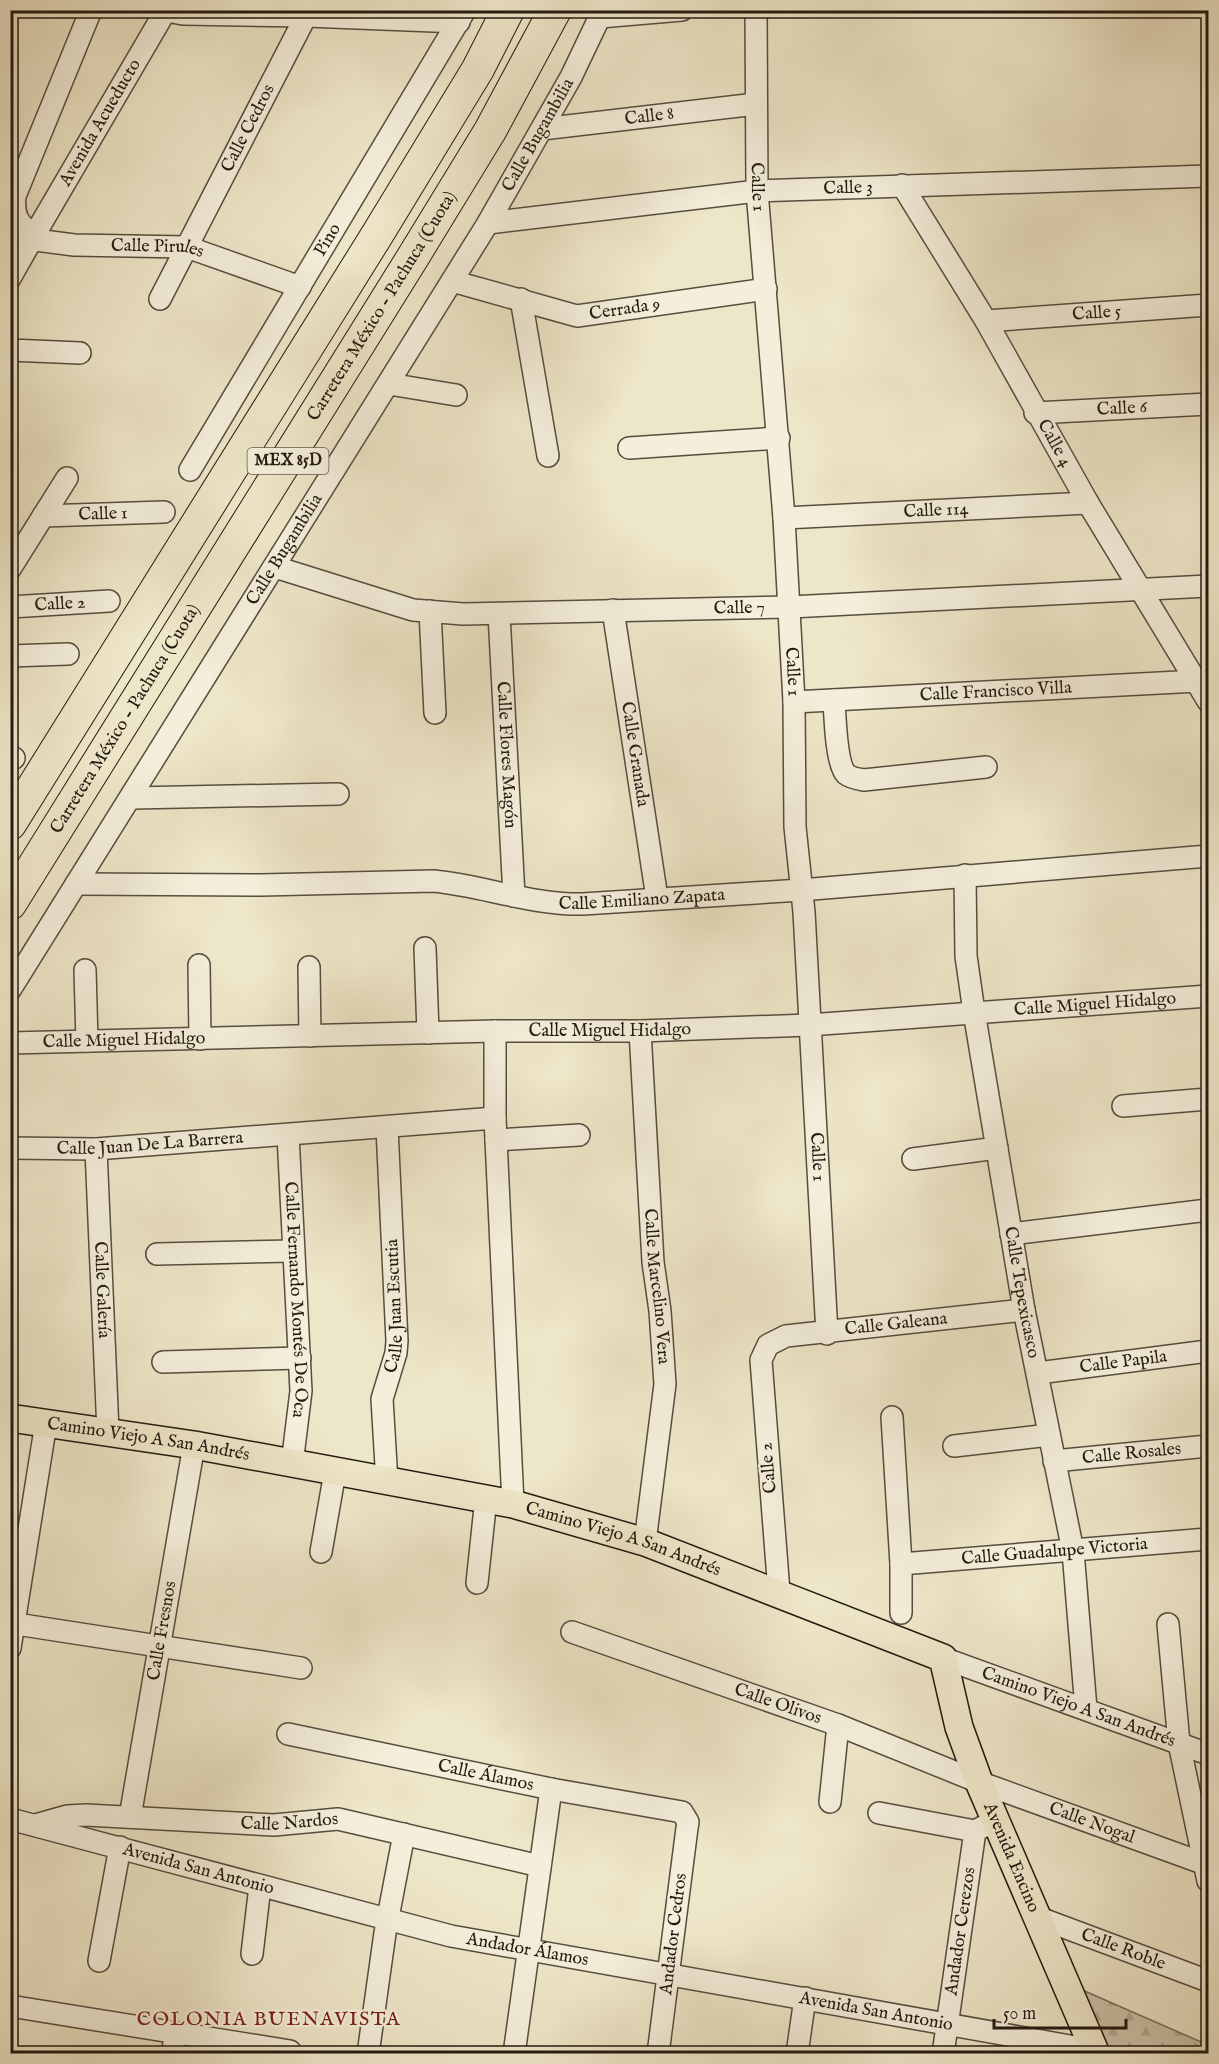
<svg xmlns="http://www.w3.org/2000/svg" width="1219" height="2064" viewBox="0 0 1219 2064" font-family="'IM FELL English',serif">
<defs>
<pattern id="forest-firs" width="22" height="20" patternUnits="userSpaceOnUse" patternTransform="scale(1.5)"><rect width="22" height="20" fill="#cbc3a9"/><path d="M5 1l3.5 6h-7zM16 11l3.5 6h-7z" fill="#aea790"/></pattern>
</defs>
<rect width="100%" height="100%" fill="#eee6c8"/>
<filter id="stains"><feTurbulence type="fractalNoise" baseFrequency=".00333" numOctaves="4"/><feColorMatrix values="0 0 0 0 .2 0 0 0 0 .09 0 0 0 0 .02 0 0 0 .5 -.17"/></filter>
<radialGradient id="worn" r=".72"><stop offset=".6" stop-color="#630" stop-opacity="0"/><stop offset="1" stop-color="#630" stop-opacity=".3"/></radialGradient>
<path fill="url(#forest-firs)" stroke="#776e5d" stroke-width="1.5" d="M1073 1986 1208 2045V2053H1107Z"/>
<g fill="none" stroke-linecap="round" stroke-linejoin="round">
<g stroke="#564d3f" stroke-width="24">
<g id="minor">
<path d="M161 10 183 14 307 16 459 22"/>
<path id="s1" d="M756 10 757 191 784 518 794 702 795 827 804 912 827 1334"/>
<path d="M600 17 682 10"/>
<path id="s2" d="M542 129 756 104"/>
<path id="s3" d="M902 185 986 321 1088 503 1208 701"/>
<path id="s4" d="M488 223 757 191 1208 176"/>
<path id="s5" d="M35 234 166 10"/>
<path id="s6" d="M20 238 74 245 187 247 300 287"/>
<path d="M10 278 35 234C18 226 13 215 15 196L91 10"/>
<path id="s7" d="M452 281 577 316 766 289"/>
<path id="s8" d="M160 299 309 10"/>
<path d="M521 299 548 456"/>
<path id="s9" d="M986 321 1208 305"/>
<path d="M10 350 80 353"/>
<path d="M389 384 456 395"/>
<path id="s10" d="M1035 413 1208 404"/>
<path d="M629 448 779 438"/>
<path id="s11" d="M190 470 465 10"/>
<path id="s12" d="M43 516 164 512"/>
<path id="s13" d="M784 518 1088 503"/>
<path id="s14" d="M275 567 413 610 463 614 790 607 1208 586"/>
<path d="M10 569 67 478"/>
<path id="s15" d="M10 607 109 601"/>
<path id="s16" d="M613 610 657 898"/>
<path d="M430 611 435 713"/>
<path id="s17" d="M499 614 514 896"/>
<path d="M10 656 68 654"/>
<path d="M834 700C835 716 836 763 846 774 851 778 857 779 864 780L986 767"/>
<path id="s18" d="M794 702 1198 681"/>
<path d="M10 759 14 758"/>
<path d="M132 798 338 794"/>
<path id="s19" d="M965 875 966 956 974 1012 1024 1310 1073 1551 1086 1709"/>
<path id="s20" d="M76 884 261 885 434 881C484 886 532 905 583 904L801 890 1208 856"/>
<path d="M425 948 428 1033"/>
<path d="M199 965 200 1039"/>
<path d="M309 967 310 1036"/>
<path d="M85 970 87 1041"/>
<path id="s21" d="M10 990 488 223 571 77 603 10"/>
<path d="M495 1031V1118L513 1504"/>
<path id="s22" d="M640 1031 653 1262 660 1311 665 1384 645 1542"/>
<path id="s23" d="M10 1043 495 1031H640L809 1025 1208 996"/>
<path d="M1123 1106 1208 1099"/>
<path id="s24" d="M288 1135 301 1391 292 1464"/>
<path d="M496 1140 579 1135"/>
<path id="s25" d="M10 1148 96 1149 495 1118"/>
<path id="s26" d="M96 1149 108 1432"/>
<path d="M913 1159 997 1148"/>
<path d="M1011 1234 1208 1210"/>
<path d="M157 1254 293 1251"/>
<path d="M163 1362 300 1358"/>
<path id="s27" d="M1038 1373 1208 1351"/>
<path d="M892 1417 901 1564V1613"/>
<path d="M954 1446 1049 1435"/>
<path id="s28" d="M1054 1461 1208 1446"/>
<path id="s29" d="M387 1482 382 1399 396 1353 397 1341 387 1128"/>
<path d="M321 1552 335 1472"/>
<path id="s30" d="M901 1564 1208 1539"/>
<path d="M477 1583 486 1498"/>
<path id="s31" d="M779 1592 761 1360 768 1345 786 1336 1024 1310"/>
<path d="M10 1623 301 1668"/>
<path d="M1168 1624 1179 1743 1208 1881"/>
<path id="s32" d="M572 1632 838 1725 979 1782 1205 1864"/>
<path d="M10 1648 46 1423"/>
<path id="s33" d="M943 1658 1208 1754"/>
<path id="s34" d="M288 1734 551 1789 682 1812 688 1822 687 1828 658 2054"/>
<path d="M830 1802 838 1725"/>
<path d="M879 1813 975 1831"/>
<path id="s35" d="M130 1817 194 1445"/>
<path id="s36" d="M10 1819 451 1936 1081 2048"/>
<path id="s37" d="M35 1825 67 1816 86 1815 274 1825 338 1819 540 1866"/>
<path id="s38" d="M1037 1917 1208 1981"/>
<path d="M252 1954 260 1886"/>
<path d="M99 1961 120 1847"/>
<path d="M10 2006 290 2051"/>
<path d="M172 2054 176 2033"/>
<path d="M368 2054 385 1933 404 1834"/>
<path d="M514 2054 551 1789"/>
<path d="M797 2054 805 1998"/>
<path id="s39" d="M943 2054 975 1831 996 1820"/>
</g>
</g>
<g stroke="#231a11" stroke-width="30">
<g id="major">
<path id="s40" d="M10 1418 194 1445 513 1504 645 1542 943 1658 959 1727 979 1782 1096 2054"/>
</g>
</g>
<g stroke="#231a11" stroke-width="34">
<g id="highway">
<path d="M10 824 377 235 478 69 508 10"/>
<path id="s41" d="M10 904 413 257 490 131 555 10"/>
</g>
</g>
<use href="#minor" stroke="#f4efdb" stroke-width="21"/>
<use href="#major" stroke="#eee6c8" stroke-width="27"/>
<use href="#highway" stroke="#eee6c8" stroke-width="32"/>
</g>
<g text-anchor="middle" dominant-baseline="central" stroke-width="4.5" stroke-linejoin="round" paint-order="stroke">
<rect fill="#f4efdb" stroke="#625a4e" stroke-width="1.5" x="247.5" y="448" width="81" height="26" rx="4.5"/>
<g font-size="16" font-weight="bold" fill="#231a11">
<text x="288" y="461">MEX 85D</text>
</g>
<g font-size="18" fill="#231a11" stroke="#f4efdb">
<text stroke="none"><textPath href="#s2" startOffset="108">Calle 8</textPath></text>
<text stroke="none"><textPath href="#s5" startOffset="129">Avenida Acueducto</textPath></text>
<text stroke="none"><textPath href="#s8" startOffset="192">Calle Cedros</textPath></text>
<text stroke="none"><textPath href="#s21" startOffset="1005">Calle Bugambilia</textPath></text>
<text stroke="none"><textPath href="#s1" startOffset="177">Calle 1</textPath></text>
<text stroke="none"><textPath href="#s4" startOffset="362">Calle 3</textPath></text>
<text stroke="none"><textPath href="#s11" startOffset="268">Pino</textPath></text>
<text stroke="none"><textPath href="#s6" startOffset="138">Calle Pirules</textPath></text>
<text stroke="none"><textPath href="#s41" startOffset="704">Carretera México - Pachuca (Cuota)</textPath></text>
<text stroke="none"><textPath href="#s7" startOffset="178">Cerrada 9</textPath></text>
<text stroke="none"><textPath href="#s9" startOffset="111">Calle 5</textPath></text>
<text stroke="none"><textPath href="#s10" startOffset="87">Calle 6</textPath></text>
<text stroke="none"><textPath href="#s3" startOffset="300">Calle 4</textPath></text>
<text stroke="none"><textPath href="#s13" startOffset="152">Calle 114</textPath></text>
<text stroke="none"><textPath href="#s12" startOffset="60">Calle 1</textPath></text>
<text stroke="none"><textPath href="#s21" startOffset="519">Calle Bugambilia</textPath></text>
<text stroke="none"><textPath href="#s15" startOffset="50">Calle 2</textPath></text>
<text stroke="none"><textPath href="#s14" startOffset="471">Calle 7</textPath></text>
<text stroke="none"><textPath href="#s1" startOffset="663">Calle 1</textPath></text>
<text stroke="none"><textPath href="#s18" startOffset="202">Calle Francisco Villa</textPath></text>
<text stroke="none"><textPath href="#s41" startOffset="218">Carretera México - Pachuca (Cuota)</textPath></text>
<text stroke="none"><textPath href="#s16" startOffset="146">Calle Granada</textPath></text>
<text stroke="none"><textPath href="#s17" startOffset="141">Calle Flores Magón</textPath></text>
<text stroke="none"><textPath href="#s20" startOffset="568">Calle Emiliano Zapata</textPath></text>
<text stroke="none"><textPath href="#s23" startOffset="1086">Calle Miguel Hidalgo</textPath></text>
<text stroke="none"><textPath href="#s23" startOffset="600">Calle Miguel Hidalgo</textPath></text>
<text stroke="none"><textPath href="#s23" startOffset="114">Calle Miguel Hidalgo</textPath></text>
<text stroke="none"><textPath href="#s25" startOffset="140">Calle Juan De La Barrera</textPath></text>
<text stroke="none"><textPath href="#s1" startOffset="1149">Calle 1</textPath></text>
<text stroke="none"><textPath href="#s22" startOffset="256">Calle Marcelino Vera</textPath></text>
<text stroke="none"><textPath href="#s26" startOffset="141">Calle Galería</textPath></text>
<text stroke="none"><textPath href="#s19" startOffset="422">Calle Tepexicasco</textPath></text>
<text stroke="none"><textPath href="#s24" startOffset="165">Calle Fernando Montés De Oca</textPath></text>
<text stroke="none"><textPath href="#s29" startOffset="178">Calle Juan Escutia</textPath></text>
<text stroke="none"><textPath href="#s31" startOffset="380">Calle Galeana</textPath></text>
<text stroke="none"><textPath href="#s27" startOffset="86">Calle Papila</textPath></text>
<text stroke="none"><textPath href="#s40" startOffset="140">Camino Viejo A San Andrés</textPath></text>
<text stroke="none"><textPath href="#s28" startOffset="78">Calle Rosales</textPath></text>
<text transform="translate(769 1468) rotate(-95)">Calle 2</text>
<text stroke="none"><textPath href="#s40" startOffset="626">Camino Viejo A San Andrés</textPath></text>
<text stroke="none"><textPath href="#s30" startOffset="154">Calle Guadalupe Victoria</textPath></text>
<text stroke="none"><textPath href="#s35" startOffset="189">Calle Fresnos</textPath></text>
<text stroke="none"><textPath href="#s32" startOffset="218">Calle Olivos</textPath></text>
<text stroke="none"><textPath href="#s33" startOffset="144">Camino Viejo A San Andrés</textPath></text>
<text stroke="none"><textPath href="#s34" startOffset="202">Calle Álamos</textPath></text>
<text stroke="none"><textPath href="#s37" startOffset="256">Calle Nardos</textPath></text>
<text stroke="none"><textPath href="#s32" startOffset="554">Calle Nogal</textPath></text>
<text stroke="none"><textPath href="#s40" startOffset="1179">Avenida Encino</textPath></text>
<text stroke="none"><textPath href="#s36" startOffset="195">Avenida San Antonio</textPath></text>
<text stroke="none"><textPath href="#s39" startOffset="124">Andador Cerezos</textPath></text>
<text transform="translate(674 1934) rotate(-83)">Andador Cedros</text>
<text stroke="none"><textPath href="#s36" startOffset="534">Andador Álamos</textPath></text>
<text stroke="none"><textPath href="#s38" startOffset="92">Calle Roble</textPath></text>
<text stroke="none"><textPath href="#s36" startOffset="888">Avenida San Antonio</textPath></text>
</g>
<g font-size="20" letter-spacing="1.5" fill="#7a1f14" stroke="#f4efdb">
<text x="269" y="2019">COLONIA BUENAVISTA</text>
</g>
</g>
<rect width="1219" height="2064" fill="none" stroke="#eee6c8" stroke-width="36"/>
<rect x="12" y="12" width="1195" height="2040" fill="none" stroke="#231a11" stroke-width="3"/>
<rect x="18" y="18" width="1183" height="2028" fill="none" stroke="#231a11" stroke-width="1.5"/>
<path d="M994 2019v9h132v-9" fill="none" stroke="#231a11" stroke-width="3"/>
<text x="1003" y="2019" font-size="18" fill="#231a11" stroke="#f4efdb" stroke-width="4.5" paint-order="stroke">50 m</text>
<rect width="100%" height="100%" filter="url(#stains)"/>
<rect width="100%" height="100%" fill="url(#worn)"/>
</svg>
